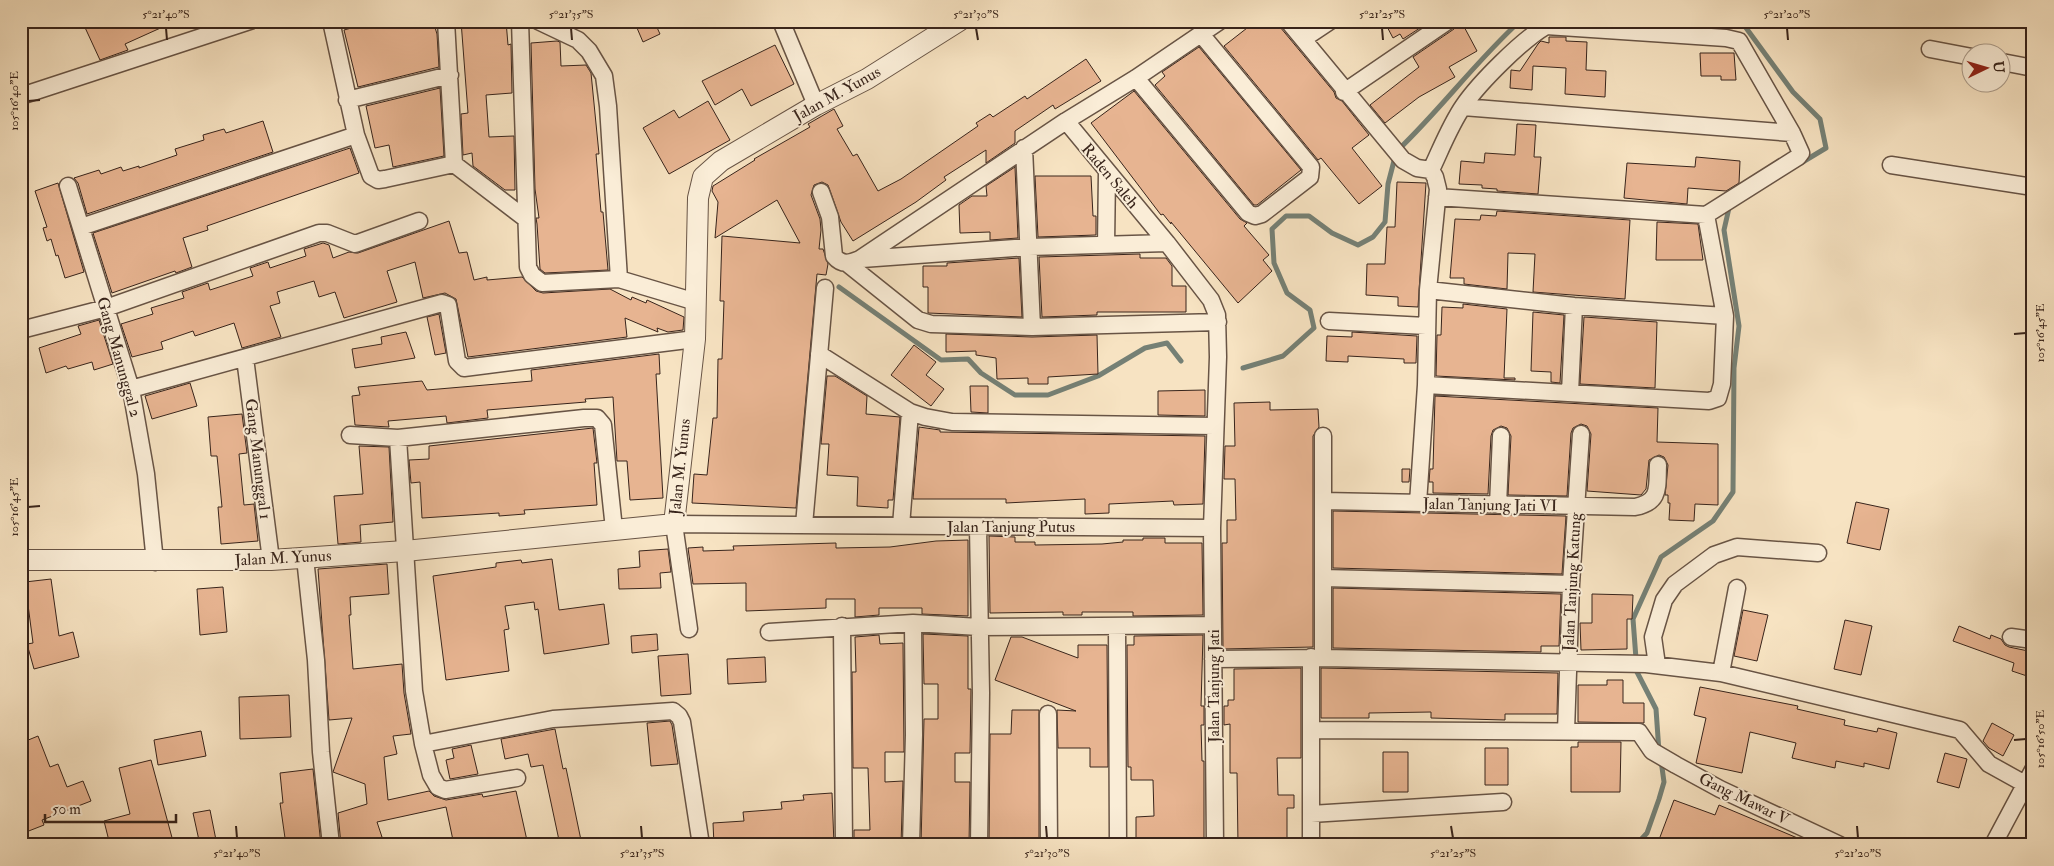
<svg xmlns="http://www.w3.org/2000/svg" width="2054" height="866" viewBox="0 0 2054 866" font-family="'IM FELL Double Pica',serif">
<rect width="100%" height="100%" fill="#f7e3c2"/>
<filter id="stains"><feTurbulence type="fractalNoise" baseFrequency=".004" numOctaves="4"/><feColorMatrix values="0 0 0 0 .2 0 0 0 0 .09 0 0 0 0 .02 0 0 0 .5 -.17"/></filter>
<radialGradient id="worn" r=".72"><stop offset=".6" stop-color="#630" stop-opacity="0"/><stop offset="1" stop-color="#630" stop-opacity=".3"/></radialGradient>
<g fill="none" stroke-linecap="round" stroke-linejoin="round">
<path stroke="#758075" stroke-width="5" d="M1741 21 1793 92 1820 119 1826 148 1801 163
M1398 150C1441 109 1476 61 1520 21
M839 287 941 360 968 359 981 373 1015 395H1048L1098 376 1145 348 1167 343 1181 361
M1243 368 1283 356 1314 328 1310 310 1287 293 1274 263 1272 229 1286 216H1309L1332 233 1358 245 1373 237 1385 222 1388 184 1395 157
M1659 752 1656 709 1637 672 1633 619 1661 557 1713 521 1733 492 1734 368 1739 326 1724 230 1729 208 1732 206
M1636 845 1647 833 1659 799 1664 782 1661 760"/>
</g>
<path fill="#e7b491" stroke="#38241b" d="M82 21H176L125 44 128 50 100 60Z
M377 21H433L437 34 439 67 358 87 344 30Z
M461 21H506L508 45 511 44 512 93 486 95 489 137 514 136 515 190H505L473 166 472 153 463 155 461 114 468 113Z
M634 21H654L660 34 643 42Z
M1256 21H1278L1280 27 1334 92 1336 98 1342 101 1369 135 1352 148 1382 186 1359 204 1321 158 1318 160 1224 46Z
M1384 21H1425L1421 23 1423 26 1403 39 1400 34 1393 38Z
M1461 21 1477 51 1449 67 1455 77 1419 97 1385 123 1370 105 1419 67 1413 57 1454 29Z
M1549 37H1566V41L1587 42 1586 70 1606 71 1605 97 1565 94 1566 68 1533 66 1532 90 1510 88 1511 70 1520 71 1538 44 1541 41 1549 43Z
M557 41 560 42 561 66 586 65 591 73 599 154H596L601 212H603L608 270 545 273 540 269 537 224 536 218H539L535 189 531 43Z
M775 45 794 84 751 106 742 89 715 105 702 81Z
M1199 47 1301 170 1257 205H1254L1155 85 1165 76 1162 72Z
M1700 53H1734L1736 80H1721V76H1701Z
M1086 59 1101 81 1055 109 1053 105 1015 131V143L986 163V150L944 177 946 180 916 202 853 241 841 222 828 185 822 182 814 185 811 195 820 219 821 230 819 249H823L828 264 826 275 817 274 796 508 692 503 694 474 707 475 713 418H717L718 359H722L724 301H720L722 236 800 243 777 200 715 238 718 202 712 191 713 186 755 160 754 159 810 127 808 124 834 109 843 126 837 129 853 156 857 154 878 191 901 179 933 157 978 126 976 123 990 114 993 117 1025 96 1027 99Z
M440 88 444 156 393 167 389 145 375 148 366 106Z
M1134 91 1240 219 1247 223 1244 226 1269 255 1263 260 1272 271 1238 303 1171 222V224L1163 214 1161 215 1091 123Z
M708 101 730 140 669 174 643 128 674 110 679 118Z
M263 121 273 152 87 214 78 183 74 178 99 170 101 174 121 167 123 171 139 166V168L177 155 175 149 204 140 203 135 224 129 226 133Z
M1517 124 1536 125 1534 157H1541L1538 194 1497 191V189L1482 188V185L1459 184 1461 161 1484 163 1485 153 1515 155Z
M350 148 359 173 207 226 208 230 183 238 192 267 176 273 175 271 112 293 93 233Z
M1696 157 1740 161 1739 183 1726 191 1688 188 1687 204 1624 198 1627 163 1695 167Z
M1015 167 1018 238 990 240V232L960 233 959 205 972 196H987L986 186Z
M1035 176H1091L1093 216H1096V235L1038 237Z
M1397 182 1426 183 1418 307 1398 306V297L1366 295 1367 264H1385L1387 227H1395Z
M58 183 84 272 65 278 58 255 56 256 51 239 47 241 43 228 47 227 35 191Z
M1497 211 1630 220 1625 299 1533 292 1535 254 1508 253 1507 289 1464 284V278H1450L1455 219 1480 220 1481 215 1496 216Z
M449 221 459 253 467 252 474 280 487 277V280L522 277 536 291 543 293 610 289 631 300 632 297 646 303 647 300 684 317 683 330 668 332 657 328 658 332 625 318 627 337 468 357 456 299 445 293 423 298 415 262 387 271 397 302 344 318 335 292 319 297 314 281 277 292 280 303 270 306 281 337 242 348 234 323 195 336 193 331 161 342 163 349 132 357 121 324 153 314 151 308 184 298 182 292 208 283 210 290 253 276 250 268 268 262 270 268 306 256 304 249 323 243 329 245 333 258 349 252 358 253Z
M1657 222 1698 224 1703 260H1656Z
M1140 254V258H1166L1172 266V286H1186V312H1097V315L1042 317 1039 257Z
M1019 258 1022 317 928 313V287H923V266H947V263Z
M1463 304 1507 309 1504 378H1515V380L1436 376 1437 335H1441L1442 307 1463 308Z
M1533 312 1564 315 1560 383 1551 382V372L1531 371Z
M439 314 446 353 435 355 427 317Z
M1584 317 1657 322 1655 388 1580 384Z
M99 320 113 364 94 370 92 362 68 369 66 366 46 373 39 348 81 334 78 326Z
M406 332 415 358 355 368 352 349 382 344 381 337Z
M1352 332 1417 336 1416 363H1404V359L1348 356V362L1326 361 1327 336 1352 337Z
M946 334 1032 337 1097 335 1098 374 1048 377V384H1028V378L997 379 996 358 976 355V351L946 352Z
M914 345 936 362 926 375 944 389 931 406 891 375Z
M659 354 660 374H656L663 498 630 500 627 461H617L613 397 585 399 586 402 487 410 488 418 447 423 446 416 388 421 389 427 355 425 352 396 360 395 358 387 422 381 427 390 532 381 531 370Z
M827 376H835L867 396 866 414 900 417 893 500H888V508L857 506 858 477 827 475 829 444H821Z
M190 383 197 406 152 419 145 396Z
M970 386H988V413L971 412Z
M1205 390V416L1158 415V391Z
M1435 396 1658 408 1657 442 1718 444V505L1695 504 1694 521 1669 520 1670 503H1668V495H1665L1668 465 1664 457 1659 455 1649 460 1646 489 1641 495 1587 491 1591 434 1587 426 1581 424 1573 428 1571 433 1567 496 1508 495 1511 436 1507 428 1501 426 1493 430 1491 436 1488 494 1433 493V482H1429L1430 469H1433Z
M1270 402V410L1318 409 1319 427 1313 436V647L1223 649 1222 543H1227V520H1236L1235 479H1224L1225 446H1235L1234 403Z
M242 414 247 453 239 454 244 505 254 504 258 541 221 544 218 507H222L217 456H211L208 417Z
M919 427 940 430V432L1205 436 1203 504 1174 505 1173 501 1109 504V513L1085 514V499L1006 503V499H913Z
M593 428 597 463H594L597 505 524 510 525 514 499 516V513L422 518 420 482 411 483 409 460 429 459V446Z
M359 446 389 447 393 522 360 525 361 542 338 544 334 496 363 494Z
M1402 469H1410L1409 482H1402Z
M1856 502 1889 509 1880 550 1847 543Z
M1333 511 1566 516 1562 574 1333 568Z
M989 536 1015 537V542H1035V545L1102 544 1123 542V540H1143V538H1165V543H1202L1203 615 1133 616V612H1082V615H1063V612L990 613Z
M968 540V616L922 614V608H879V615L855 617V599H826V608L746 611V583L693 584 688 548 703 547V551L734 550 733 546 836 543V548L890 547 936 541Z
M668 549 671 572 660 573 661 588 619 589 618 569 640 567 639 551Z
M552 559 559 610 604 604 609 644 544 654 538 609 535 610 534 602 505 606 509 629 504 630 509 671 446 680 433 576 496 567V563L521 560 522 563Z
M387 564 389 594 350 597 351 615H349L353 669 402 664 404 693 411 734 393 736 397 754 384 757 388 800 429 791 434 796 446 800 482 794 483 797 516 791 528 845H454L446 807 377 822 382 837 357 845H341L338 813 367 804 365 784 333 772 352 718 329 720 318 569Z
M51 579 59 636 73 632 79 657 34 669 27 644 33 643 25 582Z
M223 587 227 632 200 635 197 589Z
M1333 588 1561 594 1559 646H1541V652L1333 648Z
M1592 594 1633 595 1632 619H1627V649L1581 650 1580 623H1592Z
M1743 610 1768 615 1757 661 1734 656Z
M1845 620 1872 626 1861 675 1834 669Z
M1959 626 1990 639 1991 635 2001 639 2005 645 2009 647 2033 652V678L2012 671 2014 663 1953 641Z
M657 634 658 650 632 653 631 636Z
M923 634 968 636V689H971L970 753H955V782H970L969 845H921L924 719H938V684H924Z
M879 635 880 644 903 643 904 752H885V782L903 781 901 845H854V830H870L868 768H853L852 672H856L855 637Z
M1203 635 1201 706H1204V725H1201L1202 761H1204V845H1136V817L1154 816 1153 780H1131V767H1128L1127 645H1134V636Z
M1011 637H1022L1078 658V645H1107L1108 767H1090V748H1058L1057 710 1076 711 995 680Z
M688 654 691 694 661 696 658 656Z
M765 657 766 682 728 684 727 659Z
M1301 668V758H1277L1278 795H1294V808H1287V845H1238L1237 773H1230V724L1224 725V706H1228V700H1234V669Z
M1321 668 1558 673 1557 714H1505V720L1431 718V712L1369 713V718H1321Z
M1607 680H1623V703H1644V723L1578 722V685H1607Z
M1700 687 1798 706 1797 709 1845 720 1844 725 1877 732 1878 728 1897 733 1889 769 1864 763V767L1836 761 1835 768 1792 758 1796 743 1750 732 1742 773 1696 763 1706 718 1694 715Z
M289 695 291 737 240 739 239 697Z
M1012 710H1039V845H989L990 734H1011Z
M670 721 672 725 678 764 651 766 647 723Z
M1992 723 2014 735 2003 756 1989 748 1983 741Z
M555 729 563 769 566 768 582 845H560L543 765 531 767 528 754 505 759 501 739Z
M201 731 206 756 158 765 154 740Z
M38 736 50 767 58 764 67 787 83 781 91 801 42 820 44 825 21 834V743Z
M1578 742H1621L1620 792H1571V747H1578Z
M471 745 478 774 450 779 446 760 454 758 452 749Z
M1485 748H1508V785H1485Z
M1383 752H1408V792H1383Z
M1945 753 1967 759 1959 788 1937 782Z
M151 760 174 845H110L104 821 130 814 119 768Z
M313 769 321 845H286L280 803H283L280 773Z
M832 793 834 845H714L713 823 744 821 743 812 782 809 781 802 804 800 803 795Z
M1674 800 1715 815 1719 805 1814 845H1657Z
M210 810 217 845H200L193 813Z"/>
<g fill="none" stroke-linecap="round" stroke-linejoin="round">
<g stroke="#685445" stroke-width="19">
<path id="minor" d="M331 21 356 135 371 176 378 180 385 179 454 164 526 219
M446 21 454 164
M520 21 528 267 532 275 542 283 619 279 696 302
M538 21 578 40 589 51 604 76 608 106 619 279
M781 21 816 105
M1288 21 1403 160 1417 168 1431 170
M1303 39 1330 21
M1930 49 1972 57
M2002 62 2033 68
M1136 78 1248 213 1255 216 1262 214 1310 177 1311 167 1201 34
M1344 92 1448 21
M21 96 250 21
M347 100 450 75
M1463 107 1792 133
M1024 148 1032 327
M1891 165 2033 187
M68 186 131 389 146 474 155 562
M821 192 830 217 834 256C842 266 850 263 860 259L1066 121
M1437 197 1706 215
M81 227 356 135
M1106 245 1107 173
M862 259 1029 247 1167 243
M848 264 918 320 931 324 1032 327 1218 322
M1428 290 1574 306 1725 316
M1329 321 1426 326
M21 330 106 308 319 233H327L355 244 419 221
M819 354 910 412 925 417 952 422 1214 426
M245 358 271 560
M131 389 442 303 448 305 457 361 464 368 695 339
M1570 393 1574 306
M350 435 398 438 584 418H597L603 425 614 529
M398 438 414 691 423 744 553 719 673 711 679 716 682 722 701 845
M1323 501 1635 507C1661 502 1657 487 1658 465
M1418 503 1426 385 1428 290 1438 189 1435 177 1431 170C1441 149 1450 125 1464 105 1480 82 1522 40 1546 26L1726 38 1739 41 1792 133 1801 153 1798 157 1706 215 1725 316 1722 384 1718 398 1709 401 1426 385
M1498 505 1501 436
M804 525 825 288
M901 526 910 412
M978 527 981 693 979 845
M305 558 316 660 321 752 331 845
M1323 578 1571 584
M842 626 844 845
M1117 626 1118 845
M689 629 674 524 1212 528
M769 632 913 623 979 627 1213 625
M2011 637 2033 640
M1323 658V436
M1213 659 1323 658 1646 664 1721 673 1960 730 1989 764 2025 784
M1657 665 1653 637 1664 600 1675 584 1714 555 1737 547 1818 553
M1721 673 1737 588
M1048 714 1049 845
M1312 730 1639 732 1652 751 1676 765 1720 789 1840 845
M1566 731 1571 584 1581 434
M423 744 431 775 438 787 445 790 517 778
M1311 814 1503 802
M911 845 914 735 913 623
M1215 845 1212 528 1218 357 1217 315 1211 300 1167 243 1066 121 1136 78 1220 21
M1311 845V657
M1993 845 2033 770"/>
</g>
<g stroke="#685445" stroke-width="22">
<path id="tertiary" d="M21 560H271L405 551 674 524 695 339 698 198 703 177 721 161 816 105 867 79 959 21"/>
</g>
<use href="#minor" stroke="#faedd7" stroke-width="16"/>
<use href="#tertiary" stroke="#faedd7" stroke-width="20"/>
</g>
<path fill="none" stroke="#38241b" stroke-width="2" d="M166 28 167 40M571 28 572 40M976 28 978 40M1382 28 1383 40M1787 28 1788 40M28 101 40 100M2014 334 2026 333M28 507 40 506M2014 740 2026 739M236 826 237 838M641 826 642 838M1046 826 1047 838M1451 826 1453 838M1857 826 1858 838"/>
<g text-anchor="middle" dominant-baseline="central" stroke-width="4" stroke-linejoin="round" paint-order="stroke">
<g font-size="16" fill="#38241b" stroke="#faedd7">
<text transform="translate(837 94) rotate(-29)">Jalan M. Yunus</text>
<text transform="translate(1110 176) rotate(50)">Raden Saleh</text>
<text transform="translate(119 357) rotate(74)">Gang Manunggal 2</text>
<text transform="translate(258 459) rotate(83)">Gang Manunggal 1</text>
<text transform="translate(680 467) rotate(-84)">Jalan M. Yunus</text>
<text transform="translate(1490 505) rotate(1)">Jalan Tanjung Jati VI</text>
<text x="1011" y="527">Jalan Tanjung Putus</text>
<text transform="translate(283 558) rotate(-3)">Jalan M. Yunus</text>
<text transform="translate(1572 582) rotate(-87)">Jalan Tanjung Katung</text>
<text transform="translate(1214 686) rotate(-90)">Jalan Tanjung Jati</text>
<text transform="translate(1744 799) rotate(26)">Gang Mawar V</text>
</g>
</g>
<rect width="2054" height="866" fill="none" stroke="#f7e3c2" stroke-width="55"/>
<g transform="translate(1986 68) rotate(85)"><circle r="24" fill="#faedd7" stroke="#ac9d8c"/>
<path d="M0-4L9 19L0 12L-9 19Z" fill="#8f2418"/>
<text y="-8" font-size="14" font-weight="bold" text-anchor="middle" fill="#38241b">U</text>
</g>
<path d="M45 814v8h131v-8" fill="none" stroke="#38241b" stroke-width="2.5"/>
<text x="52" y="814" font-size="15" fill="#38241b" stroke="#faedd7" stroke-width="4" paint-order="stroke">50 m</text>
<rect x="28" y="28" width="1998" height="810" fill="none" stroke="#38241b" stroke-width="2"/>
<g font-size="12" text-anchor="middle" fill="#38241b">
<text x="166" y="18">5°21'40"S</text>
<text x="571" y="18">5°21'35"S</text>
<text x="976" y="18">5°21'30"S</text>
<text x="1382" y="18">5°21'25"S</text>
<text x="1787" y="18">5°21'20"S</text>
<text transform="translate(14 101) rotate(-90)" y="4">105°16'40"E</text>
<text transform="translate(2040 333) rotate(-90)" y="4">105°16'45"E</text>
<text transform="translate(14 507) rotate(-90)" y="4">105°16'45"E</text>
<text transform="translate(2040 739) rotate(-90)" y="4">105°16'50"E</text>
<text x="237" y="857">5°21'40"S</text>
<text x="642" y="857">5°21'35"S</text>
<text x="1047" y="857">5°21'30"S</text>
<text x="1453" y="857">5°21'25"S</text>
<text x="1858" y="857">5°21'20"S</text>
</g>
<rect width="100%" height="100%" filter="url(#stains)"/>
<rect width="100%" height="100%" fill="url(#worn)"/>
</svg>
